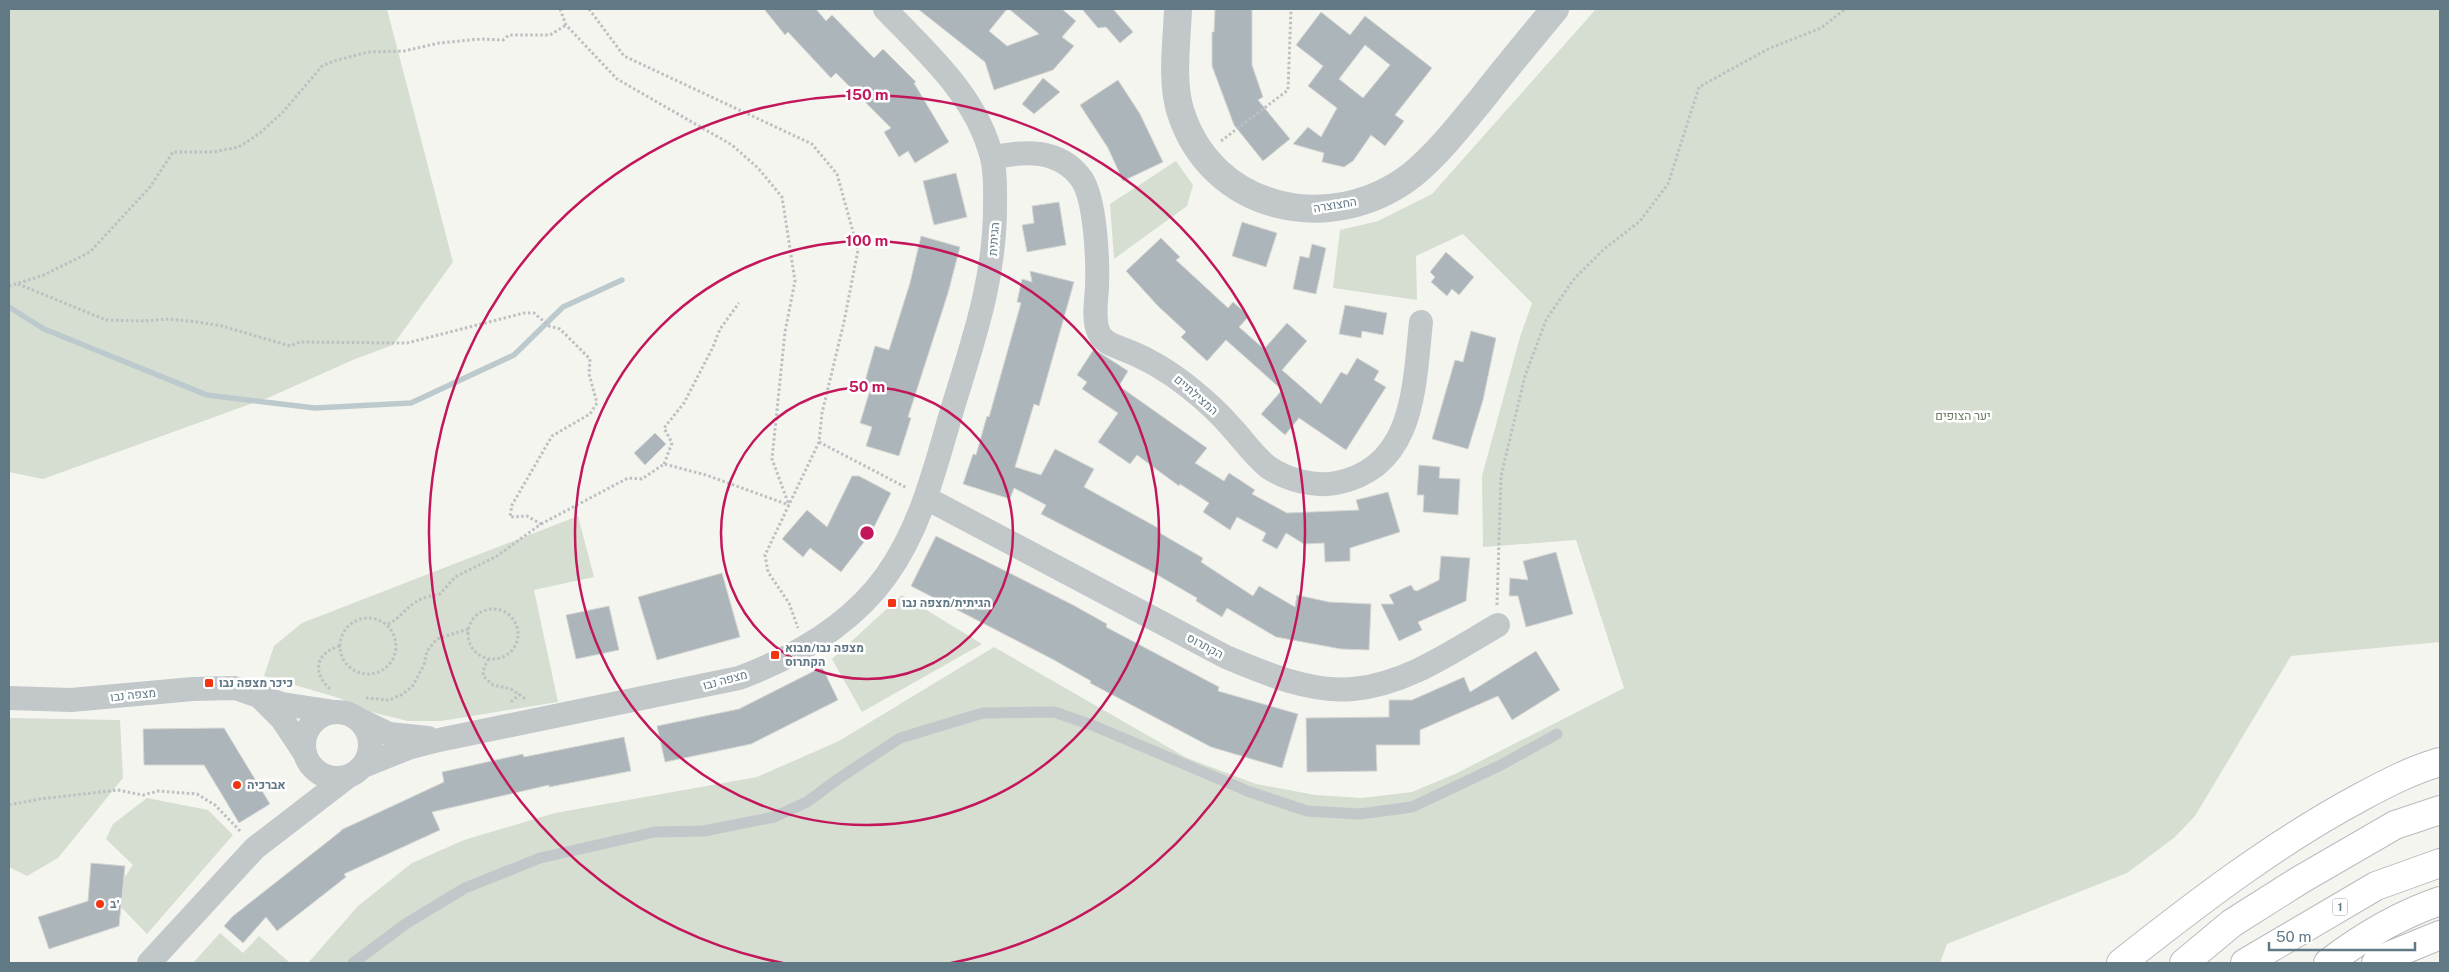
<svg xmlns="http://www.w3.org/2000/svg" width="2449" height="972" viewBox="0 0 2449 972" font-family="'Public Sans',Heebo,sans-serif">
<rect width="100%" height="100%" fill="#f5f5f0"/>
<path fill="#d6ddd1" d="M9 9H387L453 262 393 345 355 359 270 397 43 479 9 472Z
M1596 9H2440V642L2291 656 2195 816 2175 837 2127 873 1947 944 1940 963H308L358 906 412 863 464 840 555 813 757 777 839 741 994 647 1187 758 1256 784 1315 795 1362 798 1412 792 1455 774 1624 688 1576 540 1483 547 1482 476 1520 337 1532 303 1463 234 1416 256 1417 300 1333 288 1340 230 1378 221 1432 194Z
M1176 161 1193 185 1187 206 1114 259 1110 204Z
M578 516 594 577 534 590 558 702 441 721H408L371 712 339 698 264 676 274 646 302 623Z
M902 595 982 644 862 712 832 659Z
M9 718 120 720 123 778 58 858 27 876 9 867Z
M147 798 208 810 233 835 147 934 121 907 124 878 133 865 106 839 113 824Z
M220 933 243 953 259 936 289 962 193 963Z"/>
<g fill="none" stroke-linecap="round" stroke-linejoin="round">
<path stroke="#bccace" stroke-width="5.5" d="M9 307 44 329 207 395 315 408 411 403 514 355 563 307 622 280"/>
</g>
<path fill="#acb6ba" stroke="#d6d6d3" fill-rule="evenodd" d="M764 9H816L826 21 832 15 874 58 883 49 916 82 914 83 949 142 915 163 908 151 899 157 884 132 891 128 836 73 831 78 788 32 785 35Z
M918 9H1007L989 31 1007 46 1039 34 1009 9H1062L1076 21 1062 37 1074 46 1053 70 994 90 985 62Z
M1082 9H1113L1133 32 1120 43 1106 27 1098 28Z
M1215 9H1252V65L1263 97 1258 100 1290 139 1263 161 1234 125 1212 66V32H1214Z
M1321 12 1350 35 1365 16 1432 68 1395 115 1404 121 1385 146 1371 135 1353 161 1344 167 1322 162 1324 153 1293 144 1308 127 1321 137 1337 108 1308 86 1323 66 1296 45ZM1365 45 1390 65 1363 98 1339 79Z
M1043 78 1060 92 1034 114 1022 104Z
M1118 80 1140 114 1163 162 1123 181 1108 148 1080 105Z
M956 173 967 217 934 225 923 181Z
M1059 202 1066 245 1027 252 1022 225 1034 223 1032 206Z
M1242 222 1277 233 1266 267 1232 256Z
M921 236 960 247 948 293 908 417 911 418 899 456 866 446 872 427 860 423 870 390 863 388 875 346 889 350 910 283Z
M1161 238 1180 257 1176 260 1228 308 1233 302 1249 316 1239 327 1264 349 1287 323 1307 341 1282 370 1321 404 1341 372 1347 375 1357 358 1379 371 1374 380 1386 387 1346 450 1299 418 1285 435 1261 414 1282 390 1226 340 1207 361 1181 337 1186 332 1158 306 1126 271Z
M1312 244 1326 248 1316 294 1293 289 1300 256 1309 258Z
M1446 252 1474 277 1459 295 1452 289 1447 296 1431 282 1435 277 1430 272Z
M1030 271 1074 282 1039 406 1034 404 1015 467 1041 475 1055 449 1094 469 1084 487 1160 529 1158 532 1203 558 1201 562 1253 596 1259 586 1295 607 1297 595 1329 602 1371 604 1369 650 1341 649 1276 637 1227 608 1222 617 1196 601 1197 598 1149 570 1041 514 1046 505 1014 488 1010 499 963 484 973 454 976 455 987 416 989 417 1021 303 1017 302 1022 279 1032 282Z
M1345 305 1387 313 1383 335 1362 331 1361 338 1339 334Z
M1471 331 1496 338 1483 400 1468 449 1432 439 1455 360 1463 362Z
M1094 349 1128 371 1119 386 1207 448 1195 463 1224 481 1229 473 1255 490 1252 494 1287 513 1359 510 1356 500 1388 492 1400 532 1350 548V561L1325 562 1324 543 1304 544 1286 533 1277 549 1262 541 1266 533 1237 517 1230 530 1203 512 1209 503 1180 484 1179 486 1137 455 1130 464 1098 442 1118 413 1082 389 1087 382 1077 375Z
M655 433 666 444 645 465 634 453Z
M1419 465 1440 467 1439 478 1460 479 1458 515 1423 512 1424 495H1417Z
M852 476H859L891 493 871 533 841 572 810 548 803 557 782 539 807 510 827 527Z
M936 536 1073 605 1107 624 1106 627 1219 687 1218 691 1298 714 1282 768 1211 747 1090 683 1091 681 1054 660 911 586Z
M1556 552 1573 614 1526 627 1518 596H1509L1510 578 1528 580 1523 561Z
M1441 556 1470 558 1466 601 1418 622 1422 630 1399 641 1381 604H1394L1389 595 1411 585 1414 590 1417 591 1439 580Z
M722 573 740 637 657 660 638 597Z
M609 606 619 650 576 659 566 615Z
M1536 651 1560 690 1512 720 1498 696 1420 730V745H1376L1377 771 1307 772 1306 718 1389 717V700H1412L1464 677 1470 692Z
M822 667 838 700 751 744 665 762 657 726 739 709Z
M224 728 270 804 239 823 204 765H144L143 729Z
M624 737 631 771 549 787V785L432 812 440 830 344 874 346 877 277 931 266 917 243 943 224 926 233 916 341 831V830L444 782 442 772 523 754 524 757Z
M91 863 125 866 119 926 49 949 38 917 88 901Z"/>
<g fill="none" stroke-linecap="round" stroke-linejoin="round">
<g stroke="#b6bcc0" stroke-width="30">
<path id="secondary" d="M2121 963C2197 903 2275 843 2361 797 2387 783 2412 770 2440 762
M2184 963 2232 923 2300 880 2395 825 2440 810"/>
</g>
<g stroke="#b6babd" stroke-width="30">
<path id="trunk" d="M2245 963 2376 886 2440 863
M2328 963C2362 937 2399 915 2440 901
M2376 963 2384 958 2440 935"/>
</g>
<path stroke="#bdc0c2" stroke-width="3" stroke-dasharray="2.5 2.5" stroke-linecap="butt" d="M560 9 566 25 617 79 732 145 758 168 782 197 795 281 785 332 772 459 789 505
M589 9 624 56 812 144 837 174 858 250 844 322 822 413 819 442 765 555 768 572 789 603 798 628
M1221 141 1288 90 1291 9
M18 284 106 320 144 321 168 319 197 322 222 326 290 346 300 342 407 343 524 313H534L549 326 560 329 590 359 589 374 597 403 590 414 552 436 512 505 510 517 527 516 541 524 497 556 455 577 440 594C407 599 411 611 387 625
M9 286 44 275 90 252 150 187 173 152H213L239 147 260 133 283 112 322 66 334 61 368 52 404 51 439 43 481 39 503 40 509 35H550L566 25
M819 442 907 488
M664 464 672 443 664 428 684 403 713 347 720 329 739 303
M541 524 628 478 642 479 664 464 706 475 789 505
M1497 605 1501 476 1525 376 1546 320 1573 280 1603 250 1640 221 1668 184 1699 87 1768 49 1821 28 1845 9
M468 634a25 25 0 1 1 50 0a25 25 0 1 1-50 0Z
M340 646a28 28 0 1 1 56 0a28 28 0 1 1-56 0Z
M489 659 484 667 483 676 493 685 511 689 527 700
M330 689C312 672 315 653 340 646
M366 698 389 700 401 695 412 687 424 665 427 651 437 639 468 629
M511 702 520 694
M9 805 40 799 118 790 143 795 158 791 197 794 215 805 241 832"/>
<path stroke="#c2c7ca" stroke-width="11" d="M353 963 407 923 465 888 540 858 655 832 704 831 774 817 807 802 838 779 900 738 983 713 1054 712 1092 725 1250 792 1307 811 1360 814 1412 807 1501 765 1557 734"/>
<path stroke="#c2c7ca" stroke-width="24" d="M992 158C1025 150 1059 149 1081 178 1096 199 1098 262 1097 288 1096 302 1093 321 1099 333 1103 342 1112 345 1120 348 1148 358 1169 371 1191 389 1206 401 1220 414 1232 428 1244 441 1254 456 1268 467 1287 480 1313 487 1336 483 1415 468 1414 386 1421 322
M926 498 1226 657C1264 673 1310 693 1353 689 1407 684 1453 651 1498 625
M9 698 71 700 193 689 235 688 282 704 335 712
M262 699 282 719 304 752
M304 745a33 33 0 1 1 66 0a33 33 0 1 1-66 0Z
M358 719 389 734 428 738
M363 766 408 748 439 740 739 678C795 657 850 626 886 576 922 526 936 464 953 407 974 338 995 279 995 206 995 191 996 173 992 158 977 96 927 53 885 9
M149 963 255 848 346 778"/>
<path stroke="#c2c7ca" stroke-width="28" d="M1178 9C1177 41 1171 79 1180 110 1211 212 1332 237 1412 175 1438 154 1459 126 1481 100 1505 69 1530 39 1555 9"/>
<use href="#secondary" stroke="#fff" stroke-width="28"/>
<use href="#trunk" stroke="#fff" stroke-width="28"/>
</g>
<g fill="none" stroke="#c2185b" stroke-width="2.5">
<circle cx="867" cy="533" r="146"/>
<circle cx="867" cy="533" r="292"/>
<path d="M783 963A438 438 0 1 1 951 963"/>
</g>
<g fill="#f33413" stroke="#fff" stroke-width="2">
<rect x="887" y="598" width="10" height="10" rx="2.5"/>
<rect x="770" y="650" width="10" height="10" rx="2.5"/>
<rect x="204" y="678" width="10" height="10" rx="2.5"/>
<circle cx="237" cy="785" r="5"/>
<circle cx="100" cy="904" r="5"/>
</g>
<g text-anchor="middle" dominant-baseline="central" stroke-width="5" stroke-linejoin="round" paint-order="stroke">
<rect fill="#fff" stroke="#90a0aa" stroke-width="1" x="2332.5" y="898.5" width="15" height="17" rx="4"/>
<g font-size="11" font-weight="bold" fill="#617885">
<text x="2340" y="907">1</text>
</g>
<g font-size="12" fill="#617885" stroke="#fff">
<text transform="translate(1335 205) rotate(-9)">החצוצרה</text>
<text transform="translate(994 239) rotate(-86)">הגיתית</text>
<text transform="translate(1196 395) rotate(41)">המצילתיים</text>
<text transform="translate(1205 646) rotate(28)">הקתרוס</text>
<text transform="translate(725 680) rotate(-15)">מצפה נבו</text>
<text transform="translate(133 695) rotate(-6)">מצפה נבו</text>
</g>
<g font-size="12" fill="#687b61" stroke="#fff">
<text x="1963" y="416">יער הצופים</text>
</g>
<g font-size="12" font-weight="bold" fill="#617885" stroke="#fff" text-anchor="start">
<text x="902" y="603">הגיתית/מצפה נבו</text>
<text x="785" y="648">מצפה נבו/מבוא<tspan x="785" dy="14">הקתרוס</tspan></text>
<text x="219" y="683">כיכר מצפה נבו</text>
<text x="247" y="785">אברכיה</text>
<text x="110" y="904">ב'</text>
</g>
</g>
<circle cx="867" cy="533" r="8" fill="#c2185b" stroke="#fff" stroke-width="2.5"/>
<g font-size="15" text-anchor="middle" font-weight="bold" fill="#c2185b" stroke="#fff" stroke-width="5" stroke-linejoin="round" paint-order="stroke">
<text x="867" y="100">150 m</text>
<text x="867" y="246">100 m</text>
<text x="867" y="392">50 m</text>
</g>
<rect width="2449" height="972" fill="none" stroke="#617885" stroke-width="20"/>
<path d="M2269 942v8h146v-8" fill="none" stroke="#617885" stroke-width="2.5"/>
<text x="2276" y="942" font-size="15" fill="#617885" stroke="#ffffff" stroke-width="4" paint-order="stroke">50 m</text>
</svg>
